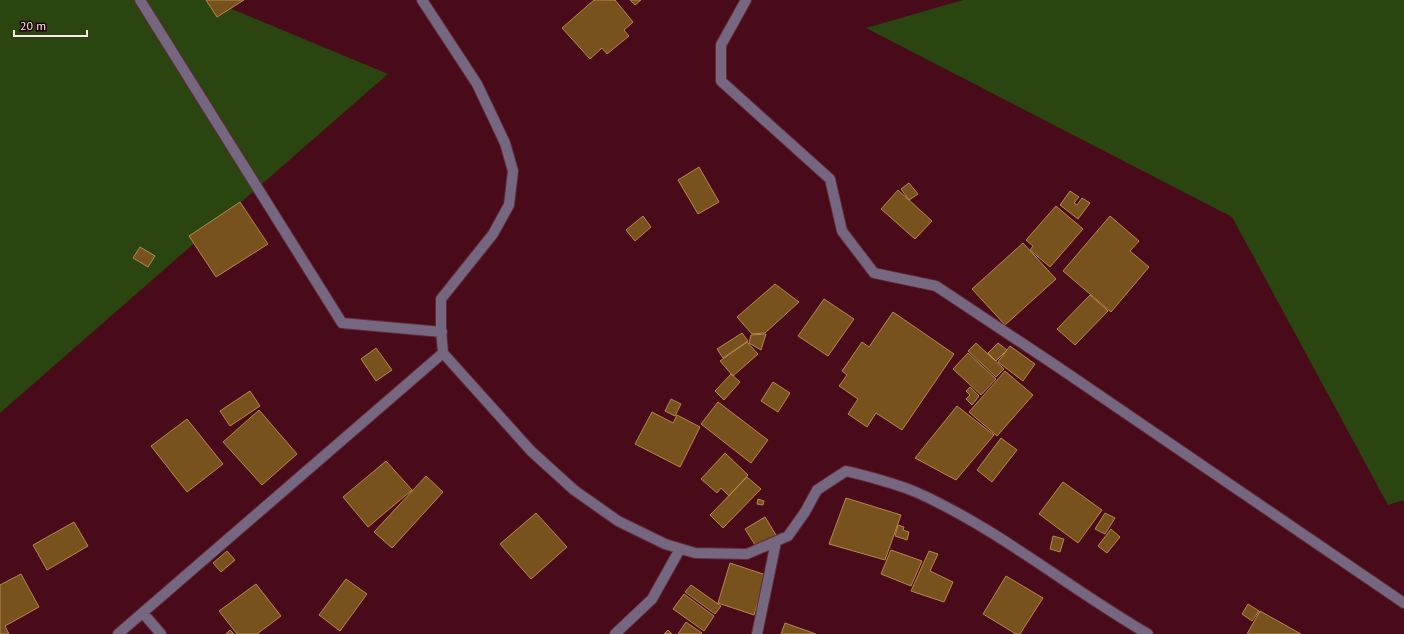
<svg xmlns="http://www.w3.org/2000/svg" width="1404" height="634" viewBox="0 0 1404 634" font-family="'PT Sans',sans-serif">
<rect width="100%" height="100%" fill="#490a1a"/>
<path fill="#2a4510" d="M0 0H210L388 74 0 413Z
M963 0H1404V500L1388 505 1232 217 866 28Z"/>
<path fill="#78521c" stroke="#b5884e" d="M206 0H244L217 17Z
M594 0H615L633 22 624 30 629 36 607 54 602 48 590 59 562 28Z
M630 0H641L635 5Z
M699 167 719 202 698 214 678 180Z
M909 183 918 194 909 200 901 189Z
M898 190 932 221 915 239 881 209Z
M1070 191 1079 197 1074 203 1077 205 1082 198 1090 203 1078 219 1060 205Z
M240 202 268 244 216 277 189 236Z
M1056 206 1083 229 1050 267 1030 250 1033 246 1026 240Z
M643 216 651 227 635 241 626 230Z
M1110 216 1139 241 1130 251 1149 267 1111 312 1063 271Z
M1023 243 1056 279 1005 325 972 289Z
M140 247 155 256 148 267 133 258Z
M775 284 799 302 765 333 752 334 737 317Z
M1090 295 1108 311 1075 345 1057 329Z
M824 299 854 319 828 356 798 336Z
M893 312 954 354 902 430 876 413 867 427 848 414 858 399 839 386 847 375 842 371 862 342 869 347Z
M742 333 748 341 723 358 717 349Z
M766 334 761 350 749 343 751 335Z
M747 342 758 354 733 376 720 361Z
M976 343 1004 369 996 377 968 351Z
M998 343 1007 350 996 361 988 353Z
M1010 346 1035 364 1023 381 998 362Z
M376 348 392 370 376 381 361 359Z
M968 353 996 379 981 395 953 369Z
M1005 371 1033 395 997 436 969 412Z
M731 374 740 382 724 400 715 391Z
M773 382 790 393 778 412 761 401Z
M970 387 979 396 972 405 966 399 970 395 966 391Z
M250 391 260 406 230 426 220 411Z
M671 399 681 404 675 416 665 411Z
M718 402 768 440 751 463 701 424Z
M957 406 994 435 956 480 915 458Z
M259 410 297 454 262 485 223 442Z
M652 412 673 423 677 415 700 427 680 467 635 444Z
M187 419 223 464 187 492 151 446Z
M1001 438 1017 450 992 482 977 470Z
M725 453 748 475 729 496 721 488 717 493 701 479Z
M386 461 412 490 368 527 343 497Z
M426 476 443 492 392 548 374 532Z
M747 477 761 489 723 528 710 515Z
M1063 482 1102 510 1078 543 1039 514Z
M846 498 901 515 885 560 829 544Z
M758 499 764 501 763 505 757 504Z
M536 513 567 547 531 579 500 544Z
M1105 513 1115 518 1105 534 1095 529Z
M765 517 776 535 757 548 745 529Z
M74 522 88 546 47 570 33 545Z
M898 525 904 527 903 530 909 532 907 540 895 536Z
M1111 529 1120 537 1107 553 1098 546Z
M1053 536 1064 539 1060 552 1050 549Z
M891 550 922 561 911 586 881 574Z
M227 551 235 560 221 572 213 563Z
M929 551 938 554 930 571 953 582 944 602 911 591Z
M730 563 766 575 754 615 718 603Z
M21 574 39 607 5 626 9 634H0V585Z
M1006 576 1043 598 1020 634H1016L983 614Z
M346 579 367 594 340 631 319 615Z
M256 584 281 616 257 634H237L219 611Z
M691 585 721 606 715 614 685 592Z
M684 594 714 616 704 631 673 609Z
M1248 604 1259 611 1252 621 1242 614Z
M1260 611 1301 634H1247Z
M686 622 702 633 701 634H678Z
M785 623 816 634H781Z
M230 630 234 634H226Z
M668 630 672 634H664Z"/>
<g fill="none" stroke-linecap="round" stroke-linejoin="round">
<g stroke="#622937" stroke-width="12">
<path id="minor" d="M140 0 342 323 442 332
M422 0 477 84 505 143 513 171 509 205 493 234 441 299V330L443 353 531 451 574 490 618 521 665 544 695 553 747 554 788 536 805 512 817 490 846 471C870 477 895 483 918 493 1000 530 1070 589 1148 634
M746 0 721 45V81L830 179 842 231 874 273 936 286 1055 365 1404 603
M143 613 161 634
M118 634 443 353
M615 634 652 599 680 549
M757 634 776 542"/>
</g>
<use href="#minor" stroke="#766780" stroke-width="10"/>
</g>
<path d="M14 30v6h73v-6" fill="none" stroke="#fbeaeb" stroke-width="2"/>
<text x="20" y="30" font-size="12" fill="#fbeaeb" stroke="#1f050a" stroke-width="3" paint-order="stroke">20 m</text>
</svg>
